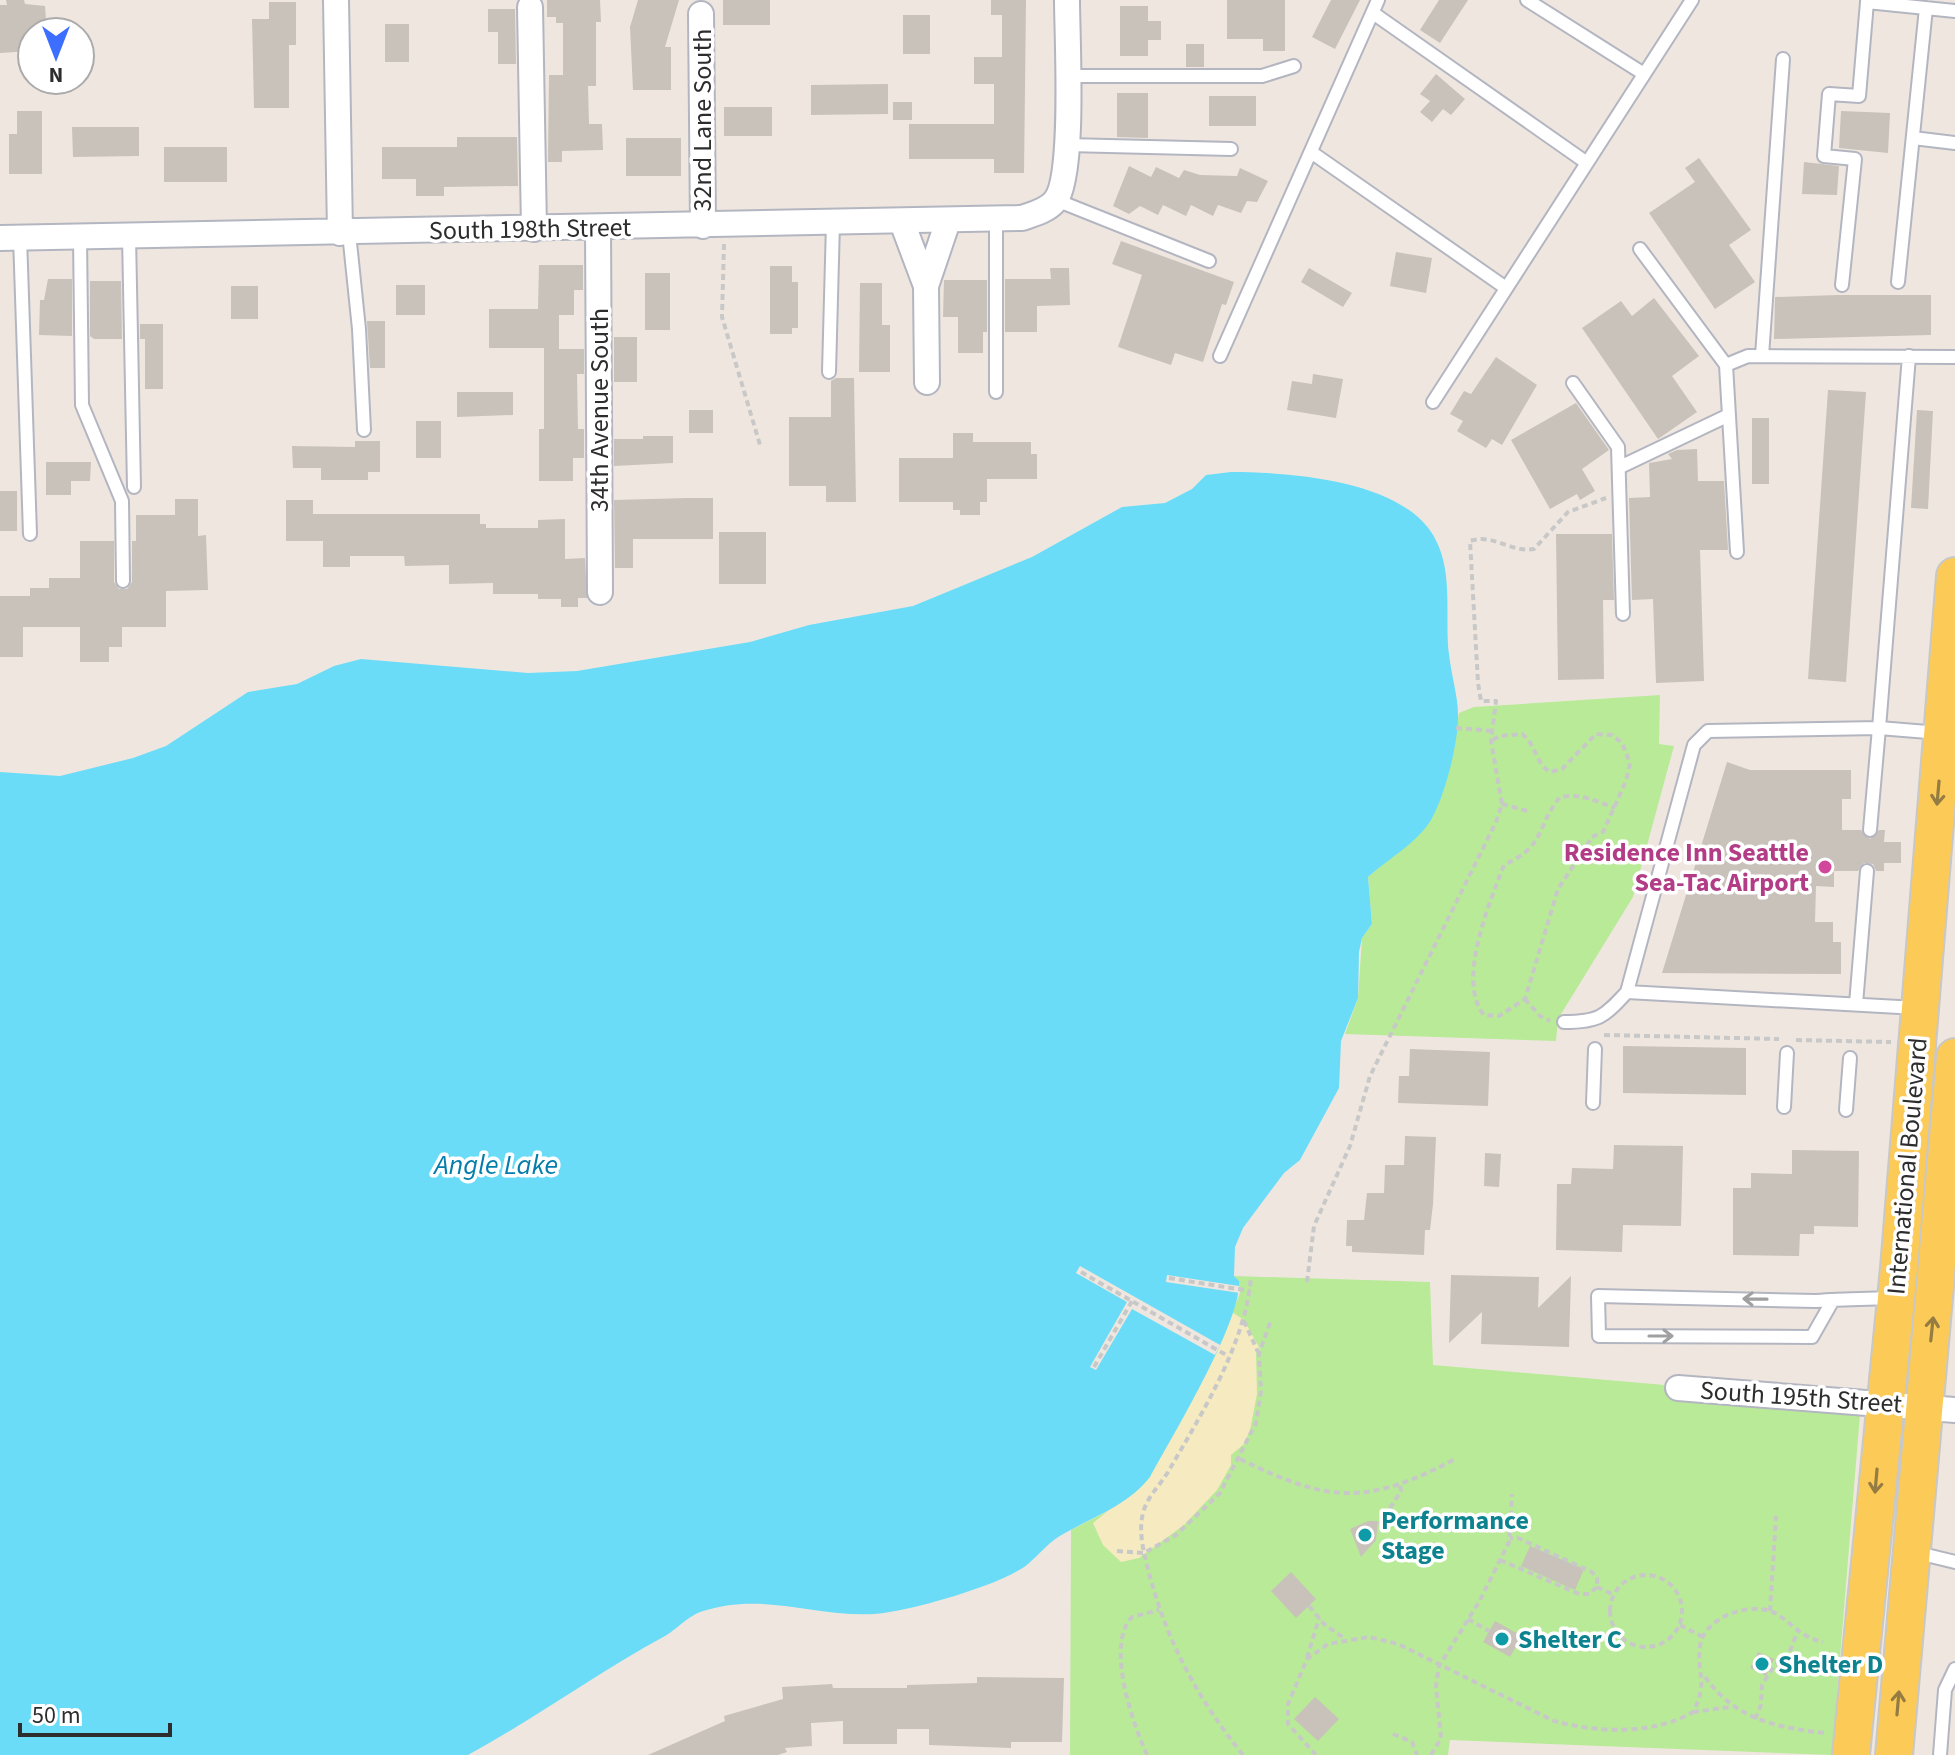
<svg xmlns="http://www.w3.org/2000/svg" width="1955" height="1755" viewBox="0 0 1955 1755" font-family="'Source Sans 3',sans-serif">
<rect width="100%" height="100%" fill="#efe7df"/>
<path fill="#b9ea98" d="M1660 695 1659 744 1674 746 1633 897 1558 1019 1556 1041 1345 1034 1358 998 1362 938 1372 924 1368 877 1388 859 1448 774 1459 713 1474 707Z
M1234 1276 1430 1282 1433 1365 1861 1402 1832 1755 1450 1740 1448 1755H1070L1071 1530C1100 1515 1129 1503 1150 1477L1215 1355 1240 1293Z"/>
<path fill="#f6eac0" d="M1232 1312 1244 1320 1260 1349 1256 1353 1257 1394 1250 1430 1244 1444 1231 1455V1465L1217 1490 1184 1525 1139 1558 1121 1562 1103 1545 1093 1523 1150 1477 1215 1355Z"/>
<path fill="#6bdcf8" d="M1231 472C1286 472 1375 479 1418 517 1458 553 1444 607 1449 654 1451 674 1458 696 1458 714 1459 741 1445 796 1431 820 1417 843 1388 859 1368 877L1372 924 1362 938 1359 952 1358 998 1341 1041 1339 1088 1300 1160 1284 1173 1243 1228 1235 1247 1234 1276 1239 1281C1242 1321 1172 1437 1150 1477 1128 1505 1095 1516 1065 1533 1049 1541 1041 1553 1028 1564 1003 1585 907 1612 874 1614 812 1617 763 1591 700 1612 687 1617 677 1629 665 1636 597 1673 536 1718 468 1755H0V772L60 776 133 758 166 746 248 692 297 684 334 666 361 659 528 673 577 671 750 642 809 625 913 606 1032 557 1122 507 1165 503 1192 489 1206 475Z"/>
<path fill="#efe7df" d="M1080 1266 1220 1345 1215 1355 1132 1309 1096 1370 1090 1367 1127 1302 1076 1273Z
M1167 1275 1239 1286 1240 1293 1166 1282Z"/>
<path fill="#c8c2ba" d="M6 0H24L25 4 45 6 47 32H32V51L0 53V5H7Z
M547 0H600L601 22H596V86H588L589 124H602L603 150 562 151V162H548L549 75H563V23H556V17H547Z
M638 0H679L665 47H671V90H633L630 27Z
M723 0H770V25H723Z
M991 0H1026L1024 173H994V159H909V124H994V84H974V57H1002V15H991Z
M1227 0H1285V51H1263V39H1227Z
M1331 0H1360L1335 49 1312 37Z
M1439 0H1468L1440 43 1420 30Z
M269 2H296V45H289V108H254L252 19H269Z
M1120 6H1148V21H1161V40H1148V56H1120Z
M488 9H515L516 64H498V32H488Z
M903 15H930V54H903Z
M385 24H409V62H385Z
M1186 44H1204V67H1186Z
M1436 74 1465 99 1451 115 1443 109 1432 122 1420 112 1430 101 1420 94Z
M888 84V114L811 115V85Z
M1117 93H1148V138L1117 137Z
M1209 96H1256V126H1209Z
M893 102H912V120H893Z
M724 107H772V136H724Z
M17 111H42V174H9V134H17Z
M1841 111 1890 113 1888 153 1839 148Z
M72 127H139V156L73 157Z
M457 137H517L518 186 444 187V196H416V179H382V147H457Z
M626 138H681V176H626Z
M164 147H227V182H164Z
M1699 158 1751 230 1729 245 1755 282 1715 309 1649 213 1695 182 1685 168Z
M1804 162 1839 166 1837 195 1802 194Z
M1129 166 1151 177 1156 167 1179 178 1184 170 1200 175 1237 176 1240 168 1268 181 1257 202 1247 201 1241 213 1218 205 1213 216 1191 205 1186 216 1163 205 1158 215 1140 206 1129 214 1113 206Z
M1121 241 1234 282 1226 305 1222 304 1203 362 1175 353 1171 365 1118 347 1142 275 1112 264Z
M1396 252 1432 258 1426 293 1390 286Z
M539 265H583V290H574V315H559V349H584V374H577L578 429H584V458H573V481H539V429H544V348H489V309H538Z
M770 266H792V282H798V328H792V334H770Z
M1050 268H1069L1070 305 1037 306V332H1005V279H1051Z
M1309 268 1352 293 1343 307 1301 282Z
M645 273H670V330H645Z
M48 279H72V336L39 335 40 300H44Z
M944 280H987V332H983V353H958V317H943Z
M90 281H121L122 339H94L90 336Z
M860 283H882V325H890V372H859Z
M396 285H425V315H396Z
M231 286H258V319H231Z
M1838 295H1931V335L1774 339 1775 297Z
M1654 298 1699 356 1672 376 1697 412 1658 439 1582 328 1621 301 1632 316Z
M367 321H385V368H370Z
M140 324H163V389H145V339H140Z
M614 337H637V382H614Z
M1496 357 1537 385 1502 445 1492 439 1486 448 1457 431 1463 421 1450 414 1464 391 1471 394Z
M1313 374 1343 379 1336 418 1287 410 1292 381 1312 384Z
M836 378H854L856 502H826V486H789V417H831V381Z
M1828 390 1866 392 1846 682 1808 679Z
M457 392H513V415L457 417Z
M1576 403 1609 450 1582 469 1595 491 1580 500 1577 494 1550 509 1511 440Z
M689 410H713V433H689Z
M1917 410 1933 411 1928 509 1911 508Z
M1752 418H1769V484H1752Z
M416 421H441V458H416Z
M953 433H973V442H1031V454H1037V479H987V502H980V515H960V510H953V502H899V458H953Z
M643 436H673V463L614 466V439H643Z
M355 441H380V472H368V480H321V468H293L292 446 355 447Z
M1697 449 1698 481H1724L1728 550H1700L1704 681 1656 683 1653 599 1632 600 1629 498 1650 497 1649 463 1672 459 1668 454 1677 450Z
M46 462H91L90 481H71V495H46Z
M0 491H17V531H0Z
M688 498H713V539H633V568H615L614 500Z
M175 499H198V536L206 535 208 590 166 591V627H122V647H109V662H80V627H23V657H0V596H30V588H49V578H80V541H114V582L119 589H127L132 582V541H136V515H175Z
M286 500H313V514H480V524H486V528H538V520L565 519V559L585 558 587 598H578V607H561V599H538V594H493V583L449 584V565L405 566 404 556H350V567H323V541H286Z
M719 532H766V584H719Z
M1556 534H1612L1614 600H1603L1604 679 1558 680Z
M1727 762 1750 770H1851V799H1842V830H1861L1870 839 1879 830H1885L1884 842H1901V863H1884V871H1876L1873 864 1864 863 1858 871H1834V887L1816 886 1815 922H1833V942H1841V974L1662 973Z
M1623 1046 1746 1048V1095L1623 1093Z
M1410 1049 1490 1052 1488 1106 1398 1103 1399 1076H1409Z
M1405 1136 1436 1137 1433 1204 1430 1230H1425L1424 1255 1352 1252V1246H1346L1347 1220H1364L1367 1193H1384L1385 1165H1404Z
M1614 1145 1683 1146 1681 1226 1623 1225 1622 1252 1556 1250 1557 1184H1571L1572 1168 1613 1169Z
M1792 1150 1859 1151 1858 1227 1814 1226V1234H1800L1799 1256 1733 1255V1188H1751V1173L1792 1174Z
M1485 1153 1501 1154 1499 1187 1484 1186Z
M1451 1275 1539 1277 1538 1308 1571 1276 1569 1347 1481 1344 1482 1312 1449 1343Z
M1368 1521H1378L1376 1540 1361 1557 1350 1529Z
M1530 1546 1584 1569 1575 1590 1521 1566Z
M1291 1572 1316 1599 1296 1618 1271 1591Z
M1495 1621 1522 1636 1510 1657 1483 1642Z
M1758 1652 1774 1659 1766 1676 1750 1668Z
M977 1677 1064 1678 1062 1742H1011V1748L929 1745V1729H897V1744H843V1721L811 1723 812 1746 785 1748 787 1752 778 1755H648L725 1721 724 1716 783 1699 782 1687 832 1684 833 1688H907V1685L977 1683Z
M1315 1697 1339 1719 1318 1741 1294 1719Z"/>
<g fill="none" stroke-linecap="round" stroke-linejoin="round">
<g stroke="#b3b6c1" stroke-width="16">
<path id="service" d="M1527 0 1644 74
M1373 13 1587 163
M1067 76H1262L1294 66
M1913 138 1955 143
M1067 145 1231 149
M1311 152 1506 288
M1056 200 1209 261
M996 220V392
M349 233 359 329 364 430
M129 236 134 487
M20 237 30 534
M80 237 82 405 122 501 123 581
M1640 249 1726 365 1748 356 1955 357
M1898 282 1926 8
M1842 285 1855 159 1824 156 1829 94 1859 96 1867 2 1955 11
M1220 356 1378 0
M1762 356 1783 59
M1909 356 1879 728 1940 733
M1726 365 1737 552
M829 372 833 223
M1573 383 1618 447 1623 614
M1433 402 1692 0
M1620 467 1729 415
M1870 830 1879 728 1708 731 1694 745 1627 992 1917 1008
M1856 1004 1867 871
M1564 1022C1599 1022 1604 1017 1627 992
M1593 1103 1595 1049
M1784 1107 1787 1053
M1846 1110 1850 1058
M1833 1300 1812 1337 1599 1336 1598 1296 1816 1301C1842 1299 1868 1299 1894 1298
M1914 1552 1955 1562
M1940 1755 1945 1690 1955 1669"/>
</g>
<g stroke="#b3b6c1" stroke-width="28">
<path id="minor" d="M336 0 340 233
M530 7 534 229
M701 14 703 226
M902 222 926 286
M598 228 600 592
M0 238 1022 218C1033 214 1047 211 1055 201 1075 177 1067 37 1067 0
M927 382 926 286 948 221
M1678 1388 1955 1410"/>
</g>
<g stroke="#c8c8c8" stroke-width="40">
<path id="primary" d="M1851 1755 1899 1268 1955 576
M1894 1755 1955 1057"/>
</g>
<path stroke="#c8c8c8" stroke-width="4" stroke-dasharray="6 4" stroke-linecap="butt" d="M724 244 722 317 760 445
M1456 728 1493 731
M1493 740 1499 736 1522 734C1536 744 1535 763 1550 772L1562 769 1596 734 1612 735 1622 743 1630 763 1626 781 1603 832 1592 837 1558 889 1525 999 1499 1016 1484 1015C1456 982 1490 901 1504 865 1547 845 1535 828 1560 797 1579 793 1597 801 1615 808
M1502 804 1531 812
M1525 999 1540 1016 1550 1021
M1604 1035 1779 1039
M1796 1040 1891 1042
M1081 1272 1228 1356
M1169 1278 1250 1291
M1307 1282 1314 1226 1350 1146 1370 1076 1496 822 1502 804 1491 741 1496 701H1481L1478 683 1470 541C1494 533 1510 553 1534 549L1568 512 1606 498
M1244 1321 1258 1352
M1094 1367 1132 1301
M1240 1459C1329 1503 1367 1506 1457 1458
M1379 1525 1401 1491 1400 1485
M1117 1551 1144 1553 1176 1535 1220 1493 1256 1423 1261 1391 1259 1354 1271 1320
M1500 1560 1579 1594H1589L1597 1587V1578L1592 1572 1518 1538H1510
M1610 1611a36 36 0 1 1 72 0a36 36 0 1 1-72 0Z
M1597 1587 1614 1595
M1309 1606 1324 1624 1345 1639
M1770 1611 1776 1516
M1468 1619 1489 1631
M1680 1625 1703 1637
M1307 1658 1319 1618
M1705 1677C1735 1719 1777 1728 1826 1733
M1693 1712 1730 1707
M1755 1719 1761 1705 1762 1685 1774 1666 1788 1656 1797 1633
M1393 1734 1412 1742 1417 1755
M1147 1755C1133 1724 1105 1645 1132 1617L1159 1610
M1243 1755C1198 1699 1167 1642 1149 1573 1144 1554 1138 1532 1143 1513 1147 1497 1160 1485 1168 1472 1201 1415 1246 1343 1251 1277
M1316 1755 1288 1724V1704L1307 1659 1328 1644 1369 1637 1398 1644 1554 1721C1598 1733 1654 1735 1693 1712 1709 1681 1696 1674 1700 1646 1704 1618 1746 1603 1770 1611 1789 1618 1796 1636 1823 1642
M1431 1755 1441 1738 1436 1686 1439 1666 1479 1602 1509 1542 1512 1494"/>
<use href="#service" stroke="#fff" stroke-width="12"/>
<use href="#minor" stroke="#fff" stroke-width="24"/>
<use href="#primary" stroke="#fcca57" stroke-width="36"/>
</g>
<defs><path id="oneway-shaft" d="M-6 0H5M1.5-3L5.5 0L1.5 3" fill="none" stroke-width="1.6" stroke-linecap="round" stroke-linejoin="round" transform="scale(2)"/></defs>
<g stroke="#947c42">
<use href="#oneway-shaft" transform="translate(1938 793) rotate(95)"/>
<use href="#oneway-shaft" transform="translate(1932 1329) rotate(-84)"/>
<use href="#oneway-shaft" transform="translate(1876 1481) rotate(95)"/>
<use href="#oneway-shaft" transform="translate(1898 1703) rotate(-85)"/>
</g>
<g stroke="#a0a0a0">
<use href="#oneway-shaft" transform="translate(1755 1299) rotate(-179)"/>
<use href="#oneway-shaft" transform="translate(1661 1336)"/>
</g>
<circle fill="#d1479c" stroke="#fff" stroke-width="3" cx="1825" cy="867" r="8"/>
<g fill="#0f9aa8" stroke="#fff" stroke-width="3">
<circle cx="1365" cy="1535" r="8"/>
<circle cx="1502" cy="1639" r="8"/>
<circle cx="1762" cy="1664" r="8"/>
</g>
<g text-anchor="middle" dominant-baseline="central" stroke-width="7" stroke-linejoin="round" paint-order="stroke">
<g font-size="26" fill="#2d2d2d" stroke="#fff">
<text transform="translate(702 120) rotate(-90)">32nd Lane South</text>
<text transform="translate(530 229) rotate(-1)">South 198th Street</text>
<text transform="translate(599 410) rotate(-90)">34th Avenue South</text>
<text transform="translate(1907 1166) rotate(-85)">International Boulevard</text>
<text transform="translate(1801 1397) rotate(4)">South 195th Street</text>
</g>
<g font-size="26" font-weight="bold" fill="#b23c85" stroke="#fff" text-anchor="end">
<text x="1809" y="852">Residence Inn Seattle<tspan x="1809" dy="30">Sea-Tac Airport</tspan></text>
</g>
<g font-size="26" font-weight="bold" fill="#0d838f" stroke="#fff" text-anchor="start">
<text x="1381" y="1520">Performance<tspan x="1381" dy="30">Stage</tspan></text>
<text x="1518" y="1639">Shelter C</text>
<text x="1778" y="1664">Shelter D</text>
</g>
<g font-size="28" font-style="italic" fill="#037dab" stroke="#fff">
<text x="496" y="1165">Angle Lake</text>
</g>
</g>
<g transform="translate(56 56) rotate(180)"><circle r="38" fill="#ffffff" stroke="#ababab" stroke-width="2"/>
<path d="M0-6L14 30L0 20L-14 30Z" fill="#3c6eff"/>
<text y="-12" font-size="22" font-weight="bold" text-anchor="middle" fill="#2d2d2d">N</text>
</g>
<path d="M20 1723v12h150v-12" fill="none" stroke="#2d2d2d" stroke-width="4"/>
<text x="32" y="1723" font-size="24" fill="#2d2d2d" stroke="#ffffff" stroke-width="6" paint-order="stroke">50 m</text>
</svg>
